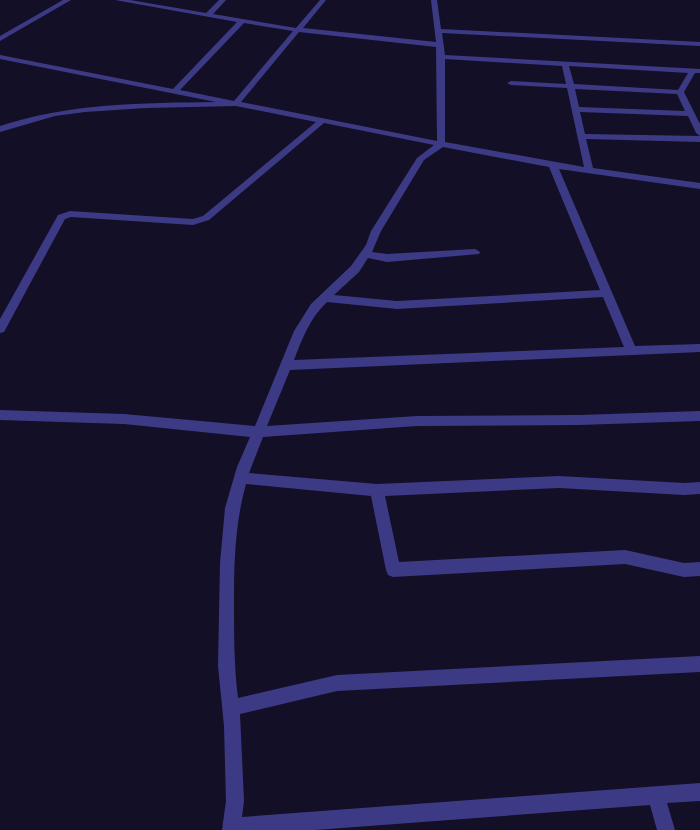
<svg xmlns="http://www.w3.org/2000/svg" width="700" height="830" viewBox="0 0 700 830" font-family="'Roboto Condensed',sans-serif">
<rect width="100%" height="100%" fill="#130f26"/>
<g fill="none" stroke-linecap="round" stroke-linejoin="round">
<path fill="#3d3a85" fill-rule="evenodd" d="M63 0H71L0 41V36Z
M115 0H130L206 13 219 0H226L213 14 296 28 320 0H326L303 28 436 42 431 0H437L441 29 700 42V46L442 33 445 55 700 69V73H695L684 92 700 124V136L696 133 688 116 580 112 585 134 700 136V142L586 139 593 168 700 183V189L559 169 635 346 700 344V352L290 370 267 426 417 416 579 415 700 411V421L579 425 417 426 263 437 249 473 377 484 559 476 684 483 700 482V494L684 495 559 488 385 496 399 562 625 550 684 563 700 562V576L684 577 625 564 393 577 388 575 386 570 371 496 246 484C235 523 234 563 234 602 234 635 234 666 238 698L337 675 700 656V672L337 691 240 714 244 801 242 817 700 783V801L667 803 675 830H657L650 805 315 830H222L226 801 224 726 218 666 220 563 225 508 237 467 250 437 124 424 0 420V410L124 414 255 426 294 331 311 304 351 266 366 245 371 231 417 158 434 145 324 123 209 220 193 225 71 217 65 219 4 332 0 333V319L58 215 70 211 193 219 203 216 316 122 236 106 146 108 85 112 55 116 0 132V126C70 103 142 103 216 102L0 59V55L173 89 237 22ZM244 23 293 31 234 101 180 90ZM299 32 436 47 437 141 241 102ZM445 59 562 66 566 84 511 81 507 83 511 85 567 88 584 167 445 142ZM569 66 688 73 678 90 574 84ZM575 89 677 94 685 111 579 107ZM443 147 549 167 600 290 397 301 334 295 359 272 368 258 387 262 479 254 480 252 475 249 387 254 372 252 381 231 424 160ZM603 297 624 347 294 360C302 339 310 318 327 302L397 309Z"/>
</g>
</svg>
